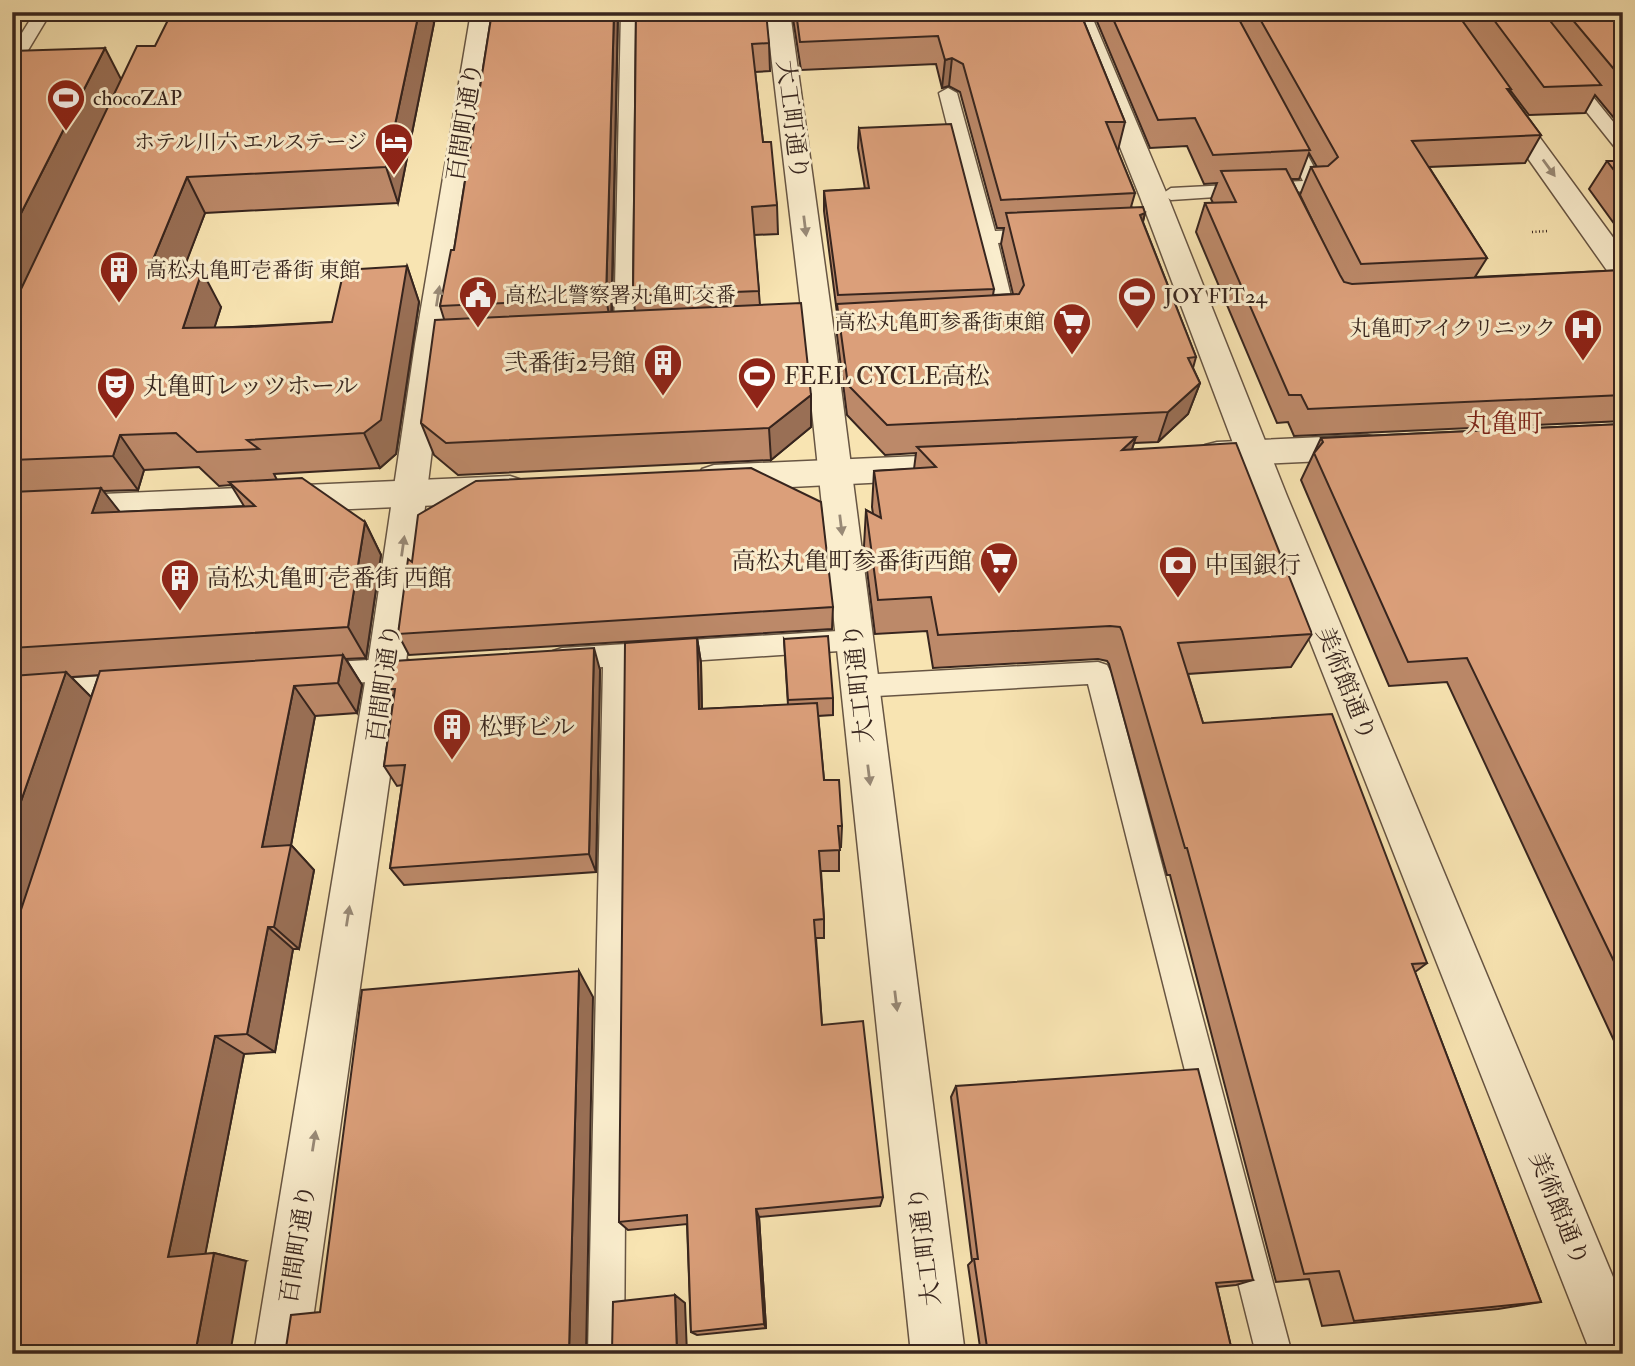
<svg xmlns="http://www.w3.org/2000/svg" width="1635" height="1366" viewBox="0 0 1635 1366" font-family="'IM FELL Double Pica','Noto Serif JP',serif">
<rect width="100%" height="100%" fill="#f8e4b2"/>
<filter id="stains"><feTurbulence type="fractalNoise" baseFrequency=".00286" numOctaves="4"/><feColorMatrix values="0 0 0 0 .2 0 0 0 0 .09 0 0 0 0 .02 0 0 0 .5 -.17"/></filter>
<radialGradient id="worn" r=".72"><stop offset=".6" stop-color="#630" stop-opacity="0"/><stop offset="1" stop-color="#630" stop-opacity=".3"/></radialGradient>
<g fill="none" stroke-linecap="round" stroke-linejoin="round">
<g stroke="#675543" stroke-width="3">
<path id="service" d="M35 12H51L18 67 12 68V49Z
M621 12H637L635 327 643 329 646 334 643 339H617L614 334Z
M1567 71 1573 72 1623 134V151L1617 150 1558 76Z
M948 88 957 93 995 231 1039 229 1046 231 1049 235 1046 239 998 243 1016 317 1013 322C1004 325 994 326 985 323L982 318 985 313 994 311 939 93Z
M1288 130 1297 135 1324 186 1322 190 1171 200 1162 194 1171 188 1303 181 1279 135Z
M854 630 863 633 867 640 863 647 854 650 629 665 624 1354H588L603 667 562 670 553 667 549 659 553 651 562 648Z
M402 658 411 661 415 669 411 677 402 680 318 685 309 682 305 674 309 666 318 663Z
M1098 662 1107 665 1111 673 1292 1354H1256L1088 684 859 697 850 694 846 686 850 678 859 675Z
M129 674 138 677 142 685 138 693 129 696 12 705V683Z"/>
</g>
<g stroke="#675543" stroke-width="3">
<path id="pedestrian" d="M372 12H484L480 17 472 19 381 23 373 21 369 16Z
M1367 435 1379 438 1384 447 1379 456 1367 459 1217 466 1205 463 1200 454 1205 445 1217 442Z
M965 454 977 457 982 466 977 475 965 478 714 491 702 487 697 478 702 469 714 465Z
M510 476 522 480 527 489 522 498 510 502 12 524V498Z"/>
</g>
<g stroke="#675543" stroke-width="3">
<path id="minor" d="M471 12H495L445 344 405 670 308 1354H254L367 670 415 344Z
M766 12H790L833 325 965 1354H911L803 325Z
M1504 98 1513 101 1623 251V281L1613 279 1491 106 1495 101Z"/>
</g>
<g stroke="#675543" stroke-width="3">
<path id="tertiary" d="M1066 12H1090L1168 197 1287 496 1623 1301V1354H1591L1253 496 1140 197Z"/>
</g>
<path stroke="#37251e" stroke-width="2.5" stroke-dasharray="1 2.5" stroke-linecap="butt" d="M1532 232 1549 231"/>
<use href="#service" fill="#faedcd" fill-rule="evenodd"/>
<use href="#pedestrian" fill="#faedcd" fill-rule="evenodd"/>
<use href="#minor" fill="#faedcd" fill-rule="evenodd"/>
<use href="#tertiary" fill="#faedcd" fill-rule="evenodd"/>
</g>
<path fill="#bc8969" stroke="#37251e" stroke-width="2" fill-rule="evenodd" d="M492 12H618L612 312 635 311 633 296 636 12 769 43 770 71 755 72 763 142 777 205 778 234 754 235 760 305 811 427 771 460 458 475 434 455 421 423 444 319 440 306 454 250Z
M792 12H1080L1125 122 1118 150H1117L1135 193 1131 207 1145 213 1143 222 1196 357 1193 368 1200 383 1188 414 1158 442 1134 443 1132 449 1312 634 1291 667 1188 674 1203 723 1427 963 1415 972 1541 1302 1498 1309 1322 1326 1309 1279 1276 1282 1170 875H1167L1109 664 1107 661 1098 659 933 668 927 631 875 634 864 546 866 510 873 514 872 507 874 471 914 469 916 453 885 455 847 415 837 335V313L824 211V191L865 189 858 148 859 128 994 289 993 295 1013 294 1001 244 1004 228H997L960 92 949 86 942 88 936 64 801 70Z
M1093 12H1623V129L1595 95 1585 113 1529 115 1510 90 1509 92 1541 135 1525 163 1429 167 1487 258 1475 277 1623 270V421L1294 436 1288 422 1277 423 1196 232 1205 203H1213L1211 199 1217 183 1204 184 1187 146 1150 148ZM1309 153 1317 167H1311L1300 195 1328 253 1291 179H1299Z
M434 23 398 203 205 213 182 272 221 307 214 328 332 322 407 266 419 302 396 454 380 468 274 474 277 480 365 522 381 555 366 658 346 659 362 685 357 713 315 716 291 845 314 870 299 949H293L275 1052 244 1054 205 1254 214 1253 246 1261 12 1354V51L122 79ZM199 467 219 486 231 485 244 506 119 512 103 491 138 490 144 470ZM99 675 91 697 71 677Z
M1607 161H1623V236L1589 189Z
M1623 424V1060L1447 682 1389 686 1301 480 1321 438Z
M412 562 833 607 832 629 409 655 398 634Z
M697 638 701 663 702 709 788 705 784 639 833 698V715L818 716 824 780 842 826 841 847H839V871H821L824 919V938H816L822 1025 883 1197 880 1206 759 1217 766 1328 697 1335 691 1332 687 1224 628 1230 619 1222Z
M600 670 596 872 404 885 390 868 402 785 397 786 384 766 394 697 389 689Z
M956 1086 1253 1280 1236 1285 1217 1287 1232 1351 1216 1354H981L968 1265 972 1261 951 1097Z"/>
<path fill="#996f55" stroke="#37251e" stroke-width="2" d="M419 12H431L434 23 398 203 386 167Z
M614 12H618L611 326 606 298Z
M105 48 123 83 12 318V231Z
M952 58 949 86 942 88 945 60Z
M187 177 205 213 168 310 147 274Z
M1145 213 1137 244 1140 215Z
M407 266 419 302 396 454 380 468 364 433Z
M202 271 221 307 203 364 183 328Z
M1200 383 1188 414 1158 442 1168 412Z
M811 395V427L771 460 769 428Z
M120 435 144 470 138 490 113 456Z
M1136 437 1124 473 1122 450Z
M101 488 127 521 92 513Z
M365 522 381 555 366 658 348 627Z
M697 638 701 663 702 733 699 709Z
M594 648 600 670 596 872 589 854Z
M343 655 362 685 357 713 338 683Z
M66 672 96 702 12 962V827Z
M294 686 315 716 291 845 314 870 299 949 274 927 262 847Z
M268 927 293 949 275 1052 247 1034Z
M579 971 593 997 586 1354 569 1352Z
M215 1036 244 1054 203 1266 168 1257Z
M756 1209 759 1217 766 1328 764 1324Z
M214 1253 246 1261 230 1354H195Z
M675 1295 685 1303 687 1354H677Z"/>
<path fill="#db9f7a" stroke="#37251e" stroke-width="2" d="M172 12H419L386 167 187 177 147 274 202 271 183 328 249 327 332 322 344 270 407 266 381 420 364 433 247 440 259 449 197 452 176 433 120 435 113 456 12 460V308L137 46H155Z
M492 12H614L606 298 440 306 451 250H454Z
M636 12H766L769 43 752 44 763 142H771L777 205 752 207 759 291 633 296Z
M796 12H1080L1125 122H1106L1135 193 1001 200 963 64 952 58 945 60 938 36 800 42Z
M1110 12H1235L1310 150 1213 155 1195 118 1158 120Z
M1256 12H1456L1511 89H1507L1541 135 1412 141 1487 258 1361 264 1311 167 1328 166 1338 157Z
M1488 12H1543L1601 85 1544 87Z
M1566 12H1623V80Z
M105 48 12 231V51Z
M951 124 994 289 838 295 824 191 869 188 859 128Z
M1607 161H1623V182Z
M1286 169 1340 275 1344 282 1352 284 1623 270V395L1308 409 1301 395H1289L1205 203 1236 202 1221 171Z
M1143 207 1145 213 1140 215 1196 357 1188 358 1200 383 1168 412 887 425 848 385 837 304 1019 294 1024 285 1006 213Z
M801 303 811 395 769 428 446 443 421 423 435 320Z
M1623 424V980L1467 658 1408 662 1314 453 1323 442 1321 438Z
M1136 437 1122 450 1236 443 1312 634 1178 643 1203 723 1332 714 1427 963 1412 964 1541 1302 1354 1321 1339 1271 1304 1274 1187 848H1185L1122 631 1120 627 1110 626 938 635 931 597 878 600 866 510 881 518 874 471 936 467 917 447Z
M751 468 821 502 833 607 398 634 408 559 412 562 418 515 476 481Z
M302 478 365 522 348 627 12 648V492L101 488 92 513 255 506 229 482Z
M828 636 833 698 788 700 784 639Z
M697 638 699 709 817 703 824 780H839L842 826H838L840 850 819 851 824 919 814 920 822 1025 863 1021 883 1197 756 1209 764 1324 691 1332 687 1215 619 1222 625 643Z
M594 648 589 854 390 868 405 765 384 766 395 689H389L394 661Z
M343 655 338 683 294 686 262 847 291 845 274 927H268L247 1034 215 1036 168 1257 214 1253 195 1354H12V937L100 671Z
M66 672 12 827V676Z
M579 971 569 1352H612L613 1302 675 1295 677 1354H285L291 1315 320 1312 362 990Z
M1198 1069 1253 1280 1216 1283 1232 1351 1200 1354H988L974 1259H978L956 1086Z"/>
<defs><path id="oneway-solid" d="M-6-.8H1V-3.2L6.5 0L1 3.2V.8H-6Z" transform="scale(1.75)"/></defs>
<g fill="#988976">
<use href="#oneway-solid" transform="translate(1549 168) rotate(54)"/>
<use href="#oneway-solid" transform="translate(805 226) rotate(83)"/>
<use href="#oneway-solid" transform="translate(438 296) rotate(-81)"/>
<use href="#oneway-solid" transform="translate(841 525) rotate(83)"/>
<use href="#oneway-solid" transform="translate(403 546) rotate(-82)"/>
<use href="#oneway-solid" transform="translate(869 775) rotate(83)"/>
<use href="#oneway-solid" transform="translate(348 916) rotate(-81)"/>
<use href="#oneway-solid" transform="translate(896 1001) rotate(83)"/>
<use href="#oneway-solid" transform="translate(314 1141) rotate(-81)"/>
</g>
<defs>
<g id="stadium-pin" transform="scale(2.0125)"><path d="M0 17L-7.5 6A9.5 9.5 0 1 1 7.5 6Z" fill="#8f2418" stroke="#faedcd"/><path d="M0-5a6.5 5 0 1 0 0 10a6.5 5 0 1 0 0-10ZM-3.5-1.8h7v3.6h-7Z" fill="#fff"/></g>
<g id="hotel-pin" transform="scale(2.0125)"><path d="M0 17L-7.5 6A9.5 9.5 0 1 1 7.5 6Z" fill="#8f2418" stroke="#faedcd"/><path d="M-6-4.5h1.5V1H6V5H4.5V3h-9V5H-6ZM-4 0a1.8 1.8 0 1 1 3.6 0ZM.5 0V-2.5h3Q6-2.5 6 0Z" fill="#fff"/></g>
<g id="building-pin" transform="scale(2.0125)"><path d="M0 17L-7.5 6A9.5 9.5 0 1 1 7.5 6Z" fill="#8f2418" stroke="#faedcd"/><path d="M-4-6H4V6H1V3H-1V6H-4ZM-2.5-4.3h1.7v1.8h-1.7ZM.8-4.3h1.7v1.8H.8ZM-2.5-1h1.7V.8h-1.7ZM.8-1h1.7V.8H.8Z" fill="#fff"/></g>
<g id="civic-pin" transform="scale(2.0125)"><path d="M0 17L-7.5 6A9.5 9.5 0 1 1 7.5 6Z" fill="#8f2418" stroke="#faedcd"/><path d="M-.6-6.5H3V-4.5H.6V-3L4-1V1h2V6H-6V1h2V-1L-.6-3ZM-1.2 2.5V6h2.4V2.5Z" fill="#fff"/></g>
<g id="supermarket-pin" transform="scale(2.0125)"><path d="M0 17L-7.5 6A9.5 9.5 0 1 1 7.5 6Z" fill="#8f2418" stroke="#faedcd"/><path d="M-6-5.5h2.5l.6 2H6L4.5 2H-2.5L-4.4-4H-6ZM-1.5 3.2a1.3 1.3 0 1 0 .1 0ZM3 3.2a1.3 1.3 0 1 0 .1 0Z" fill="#fff"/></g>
<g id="hospital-pin" transform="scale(2.0125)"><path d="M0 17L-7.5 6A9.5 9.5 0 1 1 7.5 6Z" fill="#8f2418" stroke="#faedcd"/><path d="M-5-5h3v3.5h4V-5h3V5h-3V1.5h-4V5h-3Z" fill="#fff"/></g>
<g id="theatre-pin" transform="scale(2.0125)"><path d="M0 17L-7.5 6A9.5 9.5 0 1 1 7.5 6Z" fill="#8f2418" stroke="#faedcd"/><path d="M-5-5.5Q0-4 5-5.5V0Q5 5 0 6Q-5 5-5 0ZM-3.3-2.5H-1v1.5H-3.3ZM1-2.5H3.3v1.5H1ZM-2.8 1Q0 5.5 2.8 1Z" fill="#fff"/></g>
<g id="bank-pin" transform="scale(2.0125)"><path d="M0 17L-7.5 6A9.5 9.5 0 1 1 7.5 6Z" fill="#8f2418" stroke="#faedcd"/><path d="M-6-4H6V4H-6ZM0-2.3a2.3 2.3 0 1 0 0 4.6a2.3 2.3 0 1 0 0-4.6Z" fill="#fff"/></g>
</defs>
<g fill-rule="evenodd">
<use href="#stadium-pin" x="66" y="98"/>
<use href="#hotel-pin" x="394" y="142"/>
<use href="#building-pin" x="119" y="270"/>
<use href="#civic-pin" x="478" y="295"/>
<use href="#stadium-pin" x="1137" y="296"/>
<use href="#supermarket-pin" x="1072" y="322"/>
<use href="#hospital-pin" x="1583" y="328"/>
<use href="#building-pin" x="663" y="363"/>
<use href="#stadium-pin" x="757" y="376"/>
<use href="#theatre-pin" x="116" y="386"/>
<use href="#supermarket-pin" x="999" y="561"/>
<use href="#bank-pin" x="1178" y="565"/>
<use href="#building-pin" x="180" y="578"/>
<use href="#building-pin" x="452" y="727"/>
</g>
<g text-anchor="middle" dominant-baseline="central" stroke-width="6" stroke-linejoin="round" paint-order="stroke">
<g font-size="21" fill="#37251e" stroke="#faedcd" text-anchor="start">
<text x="93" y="98">chocoZAP</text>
<text x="367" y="142" text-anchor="end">ホテル川六 エルステージ</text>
<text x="146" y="270">高松丸亀町壱番街 東館</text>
<text x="505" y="295">高松北警察署丸亀町交番</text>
<text x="1164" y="296">JOY FIT24</text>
<text x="1045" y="322" text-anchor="end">高松丸亀町参番街東館</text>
<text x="1556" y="328" text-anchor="end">丸亀町アイクリニック</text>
</g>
<g font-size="24" fill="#37251e" stroke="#faedcd">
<text transform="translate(792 120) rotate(83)">大工町通り</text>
<text transform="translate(465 122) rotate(-81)">百間町通り</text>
<text transform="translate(384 683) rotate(-82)">百間町通り</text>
<text transform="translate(859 683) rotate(-96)">大工町通り</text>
<text transform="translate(1346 684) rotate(68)">美術館通り</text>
<text transform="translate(1559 1209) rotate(68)">美術館通り</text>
<text transform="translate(298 1244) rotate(-81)">百間町通り</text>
<text transform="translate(925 1246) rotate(-97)">大工町通り</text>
</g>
<g font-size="24" fill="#37251e" stroke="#faedcd" text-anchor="start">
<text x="636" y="363" text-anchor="end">弐番街2号館</text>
<text x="784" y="376">FEEL CYCLE高松</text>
<text x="143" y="386">丸亀町レッツホール</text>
<text x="972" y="561" text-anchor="end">高松丸亀町参番街西館</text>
<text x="1205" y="565">中国銀行</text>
<text x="207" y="578">高松丸亀町壱番街 西館</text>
<text x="479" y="727">松野ビル</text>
</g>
<g font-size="26" fill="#7a1f14" stroke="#faedcd">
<text x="1504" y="424">丸亀町</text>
</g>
</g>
<rect width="1635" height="1366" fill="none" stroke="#f8e4b2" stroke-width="42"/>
<rect x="14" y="14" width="1607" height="1338" fill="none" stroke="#37251e" stroke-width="3.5"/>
<rect x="21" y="21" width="1593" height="1324" fill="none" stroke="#37251e" stroke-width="2"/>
<rect width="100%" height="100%" filter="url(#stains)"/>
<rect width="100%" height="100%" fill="url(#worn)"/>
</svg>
